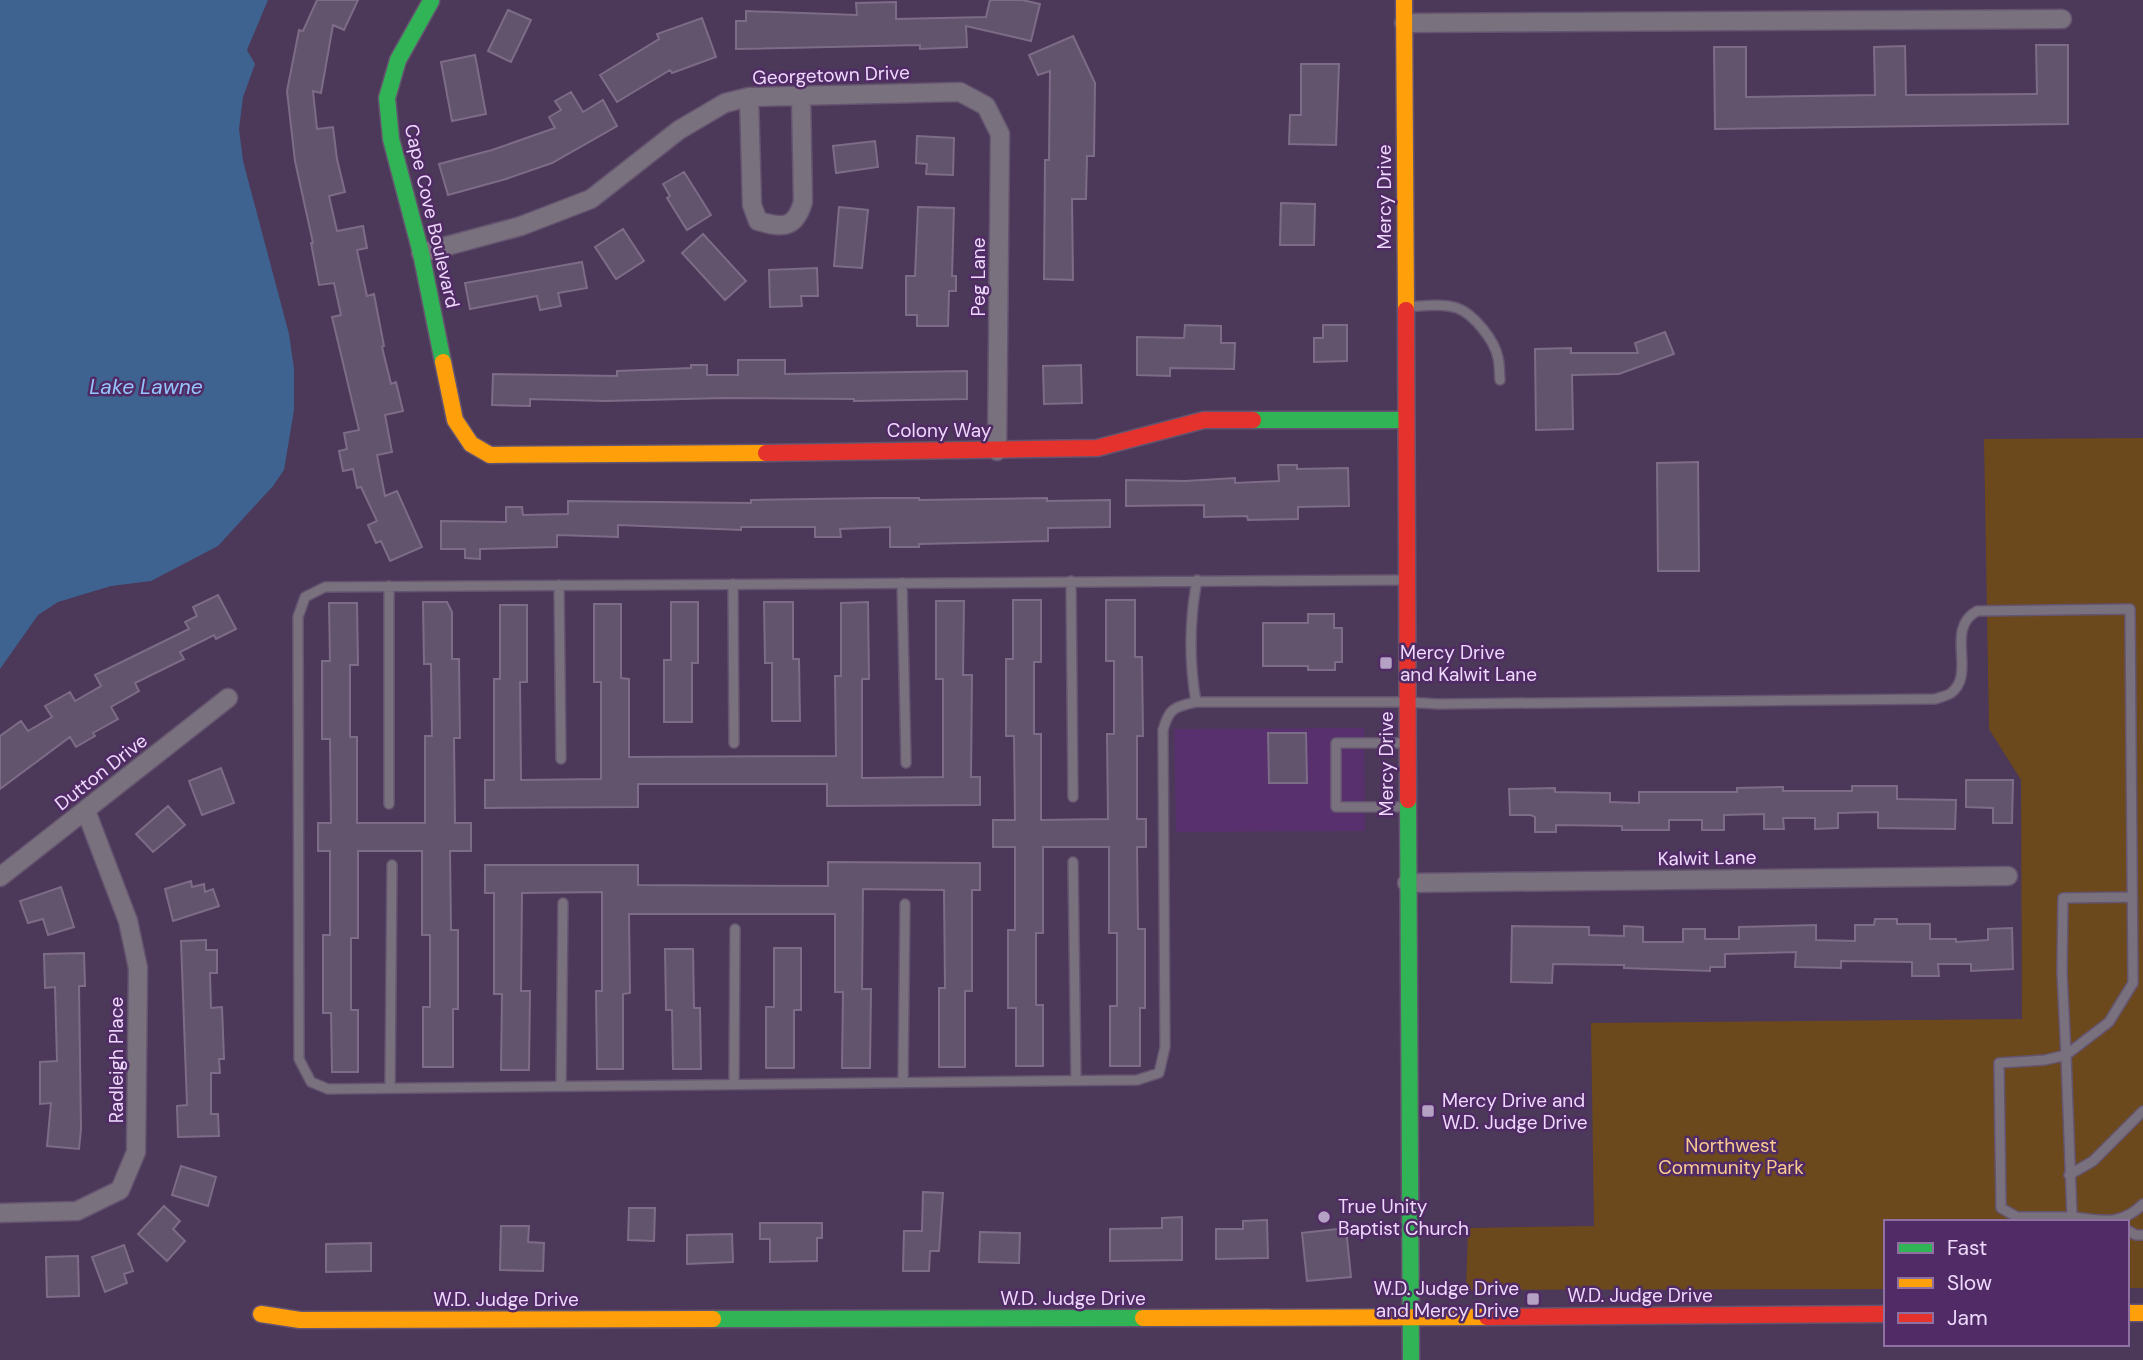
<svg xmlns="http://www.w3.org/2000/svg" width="2143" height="1360" viewBox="0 0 2143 1360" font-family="'DM Sans',sans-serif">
<rect width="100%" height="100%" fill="#4c3858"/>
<path fill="#57306d" d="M1364 728 1365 831 1176 832 1174 729Z"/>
<path fill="#6c491d" d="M2143 438V1288H2127V1222H1886V1289L1466 1290 1468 1228 1594 1226 1591 1023 2022 1019 2021 780 1989 729 1984 439Z"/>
<path fill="#3f6390" d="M0 0H268L247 50 255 64 243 97 239 129 243 161 289 334 294 369V410L284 470 273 486 218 546 151 581 111 586 58 602 38 615 0 669Z"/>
<path fill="#63546d" stroke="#7d6c87" stroke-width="2" d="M317 0H358L344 30 333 25 321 93 313 91 317 129 333 127 337 159 345 192 329 196 337 231 363 226 367 248 357 250 367 296 374 294 384 346 382 347 391 384 396 382 403 411 385 415 392 452 377 455 385 496 397 491 422 547 390 561 381 541 376 543 368 525 377 521 361 487 357 488 353 469 343 471 339 451 347 449 344 433 359 430 332 317 341 315 334 283 319 285 311 243H313L295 161 287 91 299 30 303 31Z
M990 0H1022L1040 4 1031 41 966 26 967 47 920 49V45L736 49V21H746V11L857 15 856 3 896 2V19L986 17Z
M508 10 531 20 511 62 488 51Z
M702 18 716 57 672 73 670 70 617 102 600 75 659 39 657 34Z
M1073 36 1095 83 1094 156H1087L1086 199H1072L1073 280 1044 279 1045 160H1049L1050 71 1038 75 1029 55Z
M2036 45H2068V124L1715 129 1714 47H1746V97L1875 95 1874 47 1905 46 1906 95 2037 94Z
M475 55 486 114 452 121 441 62Z
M1301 64H1339L1336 145 1289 144 1290 115H1301Z
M571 92 583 112 603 100 617 126 552 163 506 179 448 195 439 164 492 150 555 128 549 117 561 110 555 101Z
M917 136 954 138 953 175 926 174 927 164 916 163Z
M875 141 878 167 836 173 833 146Z
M684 172 711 215 687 230 667 198 670 196 663 184Z
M1281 203 1315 204 1314 245H1280Z
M839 207 868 210 862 268 834 266Z
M918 207 954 208 952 276H956V291H949L948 326H917V315H906V276H915Z
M623 229 644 261 616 279 595 247Z
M703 234 746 281 725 300 682 253Z
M582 262 587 288 558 293 561 306 540 310 537 296 470 309 465 283Z
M817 268 818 296H801L802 306 770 307 769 270Z
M1185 325 1221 326V343H1235L1234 369 1170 368V376L1137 375V337L1184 338Z
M1323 325H1347V361L1314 362V338H1323Z
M1665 332 1674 354 1619 374 1572 375 1573 429 1536 430 1535 349 1571 348V353H1638L1635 343Z
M738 360H785V374L967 371V399L854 401V399L724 398 606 401 530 399V406L492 405 493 374 617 376V371L691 368V365H707V375H738Z
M1081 365 1082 403 1044 404 1043 366Z
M1698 462 1699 571H1658L1657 463Z
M1278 465H1297V469L1348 468 1349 506 1298 507V519L1248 520 1247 516 1204 517V505L1126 506V480L1185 481 1235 478V483L1279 481Z
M878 498H919V500L1047 498V501L1110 500V527L1048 528V541L919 544V547H890V527L840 529 841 537H815V527H741V530L618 525V537L557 535V547L480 549V559L465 558V549H441V521L506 522V507H522L523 515 568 514V501L751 503V500Z
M218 595 236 629 216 639 214 635 180 652 184 659 135 683 139 691 111 707 118 719 93 733 95 736 76 747 70 737 0 789V736L21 721 28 731 52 717 45 706 70 692 75 701 101 686 95 675 189 629 185 622 197 616 193 607Z
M1013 600H1041V662H1034V734H1041V820L1108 819 1107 734H1114V661H1106V600H1135V657H1142L1143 736H1137V819H1146V847H1137L1138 929H1145V1008H1140V1066H1110V1006H1117V933H1109V847H1043V933H1036V1005H1043V1066H1016V1008H1008V930H1015V847H993V820H1015L1014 736H1006V659H1013Z
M936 601H964L963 675H972L971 777H980V805L827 806V784H638V807L485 808V780H494V679H500V605H527V682H520L521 780 601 779V682H594V604H621V678L629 679V757L836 756 835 676H841V603L868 602 869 679H862V778L943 777V679H936Z
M423 602H447L452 612V659H459L460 738H454L455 823H471V851H450L451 930H458V1009H453V1067H423V1007H430V935H422V851H358V938H351V1010H358V1072H332L331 1013H323V935H330V851H318V823H331L330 739H322V661H330L329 603H357L358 665H350V737H357V823H425V736H432L431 664H424Z
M671 602H698V663H692V722H664V660H671Z
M764 602H793V659H799L800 721H772V663H765Z
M1308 614H1334V628H1342V662H1335V670H1308V666H1263V623H1308Z
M1268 733H1306L1307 783H1269Z
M221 768 234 803 202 815 189 781Z
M1966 780H2013L2012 823H1993V808L1966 807Z
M1852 786H1897V799L1956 800 1955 829 1878 828V812L1838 813V828L1815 829V818H1783L1784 829H1764V814L1724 815V830H1702V820H1669V830H1622V826L1556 825V832H1535V817L1531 815H1510L1509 789 1555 788V792L1610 793V802L1639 803V792H1737V788L1783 787V791H1852Z
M168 806 185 825 153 852 136 834Z
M828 862 980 863V890H972V991H965V1067H939V988H945L944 890 863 889 862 989H871L870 1068H842L843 992H835V914H629L630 993 623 994V1069H597L596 991H602V892L522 893 521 991H530L529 1070H501L502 994H494V893H485V865H638V885L828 886Z
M191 881 192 887 204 884 205 892 213 889 219 906 173 921 165 889Z
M61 887 74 927 48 935 43 919 28 923 20 901Z
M1875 919H1897V924H1930V939H1956V942L1988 940V929L2012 928 2013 969 1971 971V964H1938L1939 976H1912V962L1841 961V968L1795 967 1796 952 1725 954V967H1710V971L1624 968V965L1553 964 1552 983 1511 982 1512 926 1589 927V935L1624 936V926L1643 927V942H1683V929H1705V939H1739V927L1816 925V940L1855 941V925H1874Z
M206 940V950H217V973H210L211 1008 222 1007 224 1059H219L220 1073H211V1114H218L219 1136 178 1137 177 1106 187 1105 181 941Z
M774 948H801V1010H794V1068H766V1007H774Z
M665 949H693L694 1008H700L701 1069H673L672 1010H666Z
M84 953 85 986H79L81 1129 79 1149 47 1146 51 1103 40 1104V1062L57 1061 55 987 45 988 44 954Z
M181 1166 216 1177 208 1206 172 1195Z
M923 1192 943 1193 939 1251H930L929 1271H903L904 1231H922Z
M164 1206 180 1221 173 1229 185 1241 167 1261 138 1234Z
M629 1208H655L654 1241 628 1240Z
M1182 1217V1260L1110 1261V1229L1162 1228V1218Z
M1267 1220 1268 1258 1216 1259V1229H1243V1221Z
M760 1223H822V1238H817V1261L770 1262V1239H760Z
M501 1226H529L528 1242 544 1243 543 1271 500 1270Z
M1346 1228 1351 1277 1307 1281 1302 1233Z
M980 1232 1020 1233 1019 1263 979 1262Z
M732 1234 733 1262 687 1264V1235Z
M371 1243V1271L326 1272V1244Z
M124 1245 133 1271 124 1274 127 1283 105 1292 92 1257Z
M78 1256 79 1296 47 1297 46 1257Z"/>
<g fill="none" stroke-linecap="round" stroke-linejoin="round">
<g stroke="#655470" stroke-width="12">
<path id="lane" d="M1407 307C1423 306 1442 303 1457 308 1474 314 1495 341 1498 358 1500 365 1499 373 1500 380
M1405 580 325 587 305 597 298 617 299 1059 311 1082 328 1089 1137 1080 1159 1073 1165 1047 1163 730C1169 708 1174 707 1196 702H1407L1438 704 1935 699C1940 697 1947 696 1951 693 1977 674 1944 629 1977 611L2130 609 2133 983 2109 1022 2066 1055 2062 972 2063 898 2132 897
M1071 581 1073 797
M902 583 906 763
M733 584 734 743
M559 585 561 759
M389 586V804
M1196 702C1189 661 1189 622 1197 580
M1405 743H1336V807H1406
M1073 862 1076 1081
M2066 1055 2072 1217H2017L2001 1208 1999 1063 2045 1060Z
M903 1082 905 904
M734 1084 735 929
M561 1086 563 903
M390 1088 392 865
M2069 1175 2093 1161 2143 1111
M2072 1220V1217C2101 1220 2120 1227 2143 1204
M2127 1230 2136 1235H2143"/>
</g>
<g stroke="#655470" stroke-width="21">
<path id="street" d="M1404 23 2062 19
M749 97 752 205 758 221C783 228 795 229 803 202L801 96
M421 253 521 226 591 199 679 130 725 103 749 97 960 92 986 106 1000 134 997 451
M0 877 228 698
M1407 883 2008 876
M0 1213 77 1211 120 1190 136 1152 138 968 128 921 86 811"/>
</g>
<g stroke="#655470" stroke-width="19">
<path id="fast" d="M431 1 398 60 387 98 391 139 421 253 443 362
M1253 420H1406
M1408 800 1411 1360
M713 1319 1143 1318"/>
</g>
<g stroke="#655470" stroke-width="19">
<path id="slow" d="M1404 0 1406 310
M443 362 455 420 471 444 490 455 766 453
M2127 1313H2143
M261 1314 300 1320 713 1319
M1143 1318 1487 1317"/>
</g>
<g stroke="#655470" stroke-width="19">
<path id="jam" d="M1406 310 1408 800
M766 453 1097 448 1204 420H1253
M1487 1317 1886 1314"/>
</g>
<use href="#lane" stroke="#79717e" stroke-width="9"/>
<use href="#street" stroke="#79717e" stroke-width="18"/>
<use href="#fast" stroke="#30b455" stroke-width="16"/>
<use href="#slow" stroke="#ff9f0a" stroke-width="16"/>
<use href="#jam" stroke="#e5322d" stroke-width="16"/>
</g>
<g fill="#b5a1c3" stroke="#502b65" stroke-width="2.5">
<rect x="1379" y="656" width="14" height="14" rx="3.5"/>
<rect x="1421" y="1104" width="14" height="14" rx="3.5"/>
<circle cx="1324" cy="1217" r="7"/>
<rect x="1526" y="1292" width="14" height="14" rx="3.5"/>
</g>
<g text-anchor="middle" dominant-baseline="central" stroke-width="5" stroke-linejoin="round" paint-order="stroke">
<g font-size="19" fill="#eed9fc" stroke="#502b65">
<text transform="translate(831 75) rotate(-2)">Georgetown Drive</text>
<text transform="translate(1384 197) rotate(-90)">Mercy Drive</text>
<text transform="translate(432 216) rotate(77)">Cape Cove Boulevard</text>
<text transform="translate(978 277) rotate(-90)">Peg Lane</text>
<text x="939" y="430">Colony Way</text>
<text transform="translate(1386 764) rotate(-90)">Mercy Drive</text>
<text transform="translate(101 772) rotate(-38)">Dutton Drive</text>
<text transform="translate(1707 858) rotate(-1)">Kalwit Lane</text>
<text transform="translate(116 1060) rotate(-90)">Radleigh Place</text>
<text x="1640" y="1295">W.D. Judge Drive</text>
<text x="1073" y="1298">W.D. Judge Drive</text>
<text x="506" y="1299">W.D. Judge Drive</text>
</g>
<g font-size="19" fill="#eed9fc" stroke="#502b65" text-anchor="start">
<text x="1400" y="652">Mercy Drive<tspan x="1400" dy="22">and Kalwit Lane</tspan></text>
<text x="1442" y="1100">Mercy Drive and<tspan x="1442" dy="22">W.D. Judge Drive</tspan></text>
<text x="1338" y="1206">True Unity<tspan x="1338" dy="22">Baptist Church</tspan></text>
<text x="1519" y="1288" text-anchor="end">W.D. Judge Drive<tspan x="1519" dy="22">and Mercy Drive</tspan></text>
</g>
<g font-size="19" fill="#fbcb8f" stroke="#502b65">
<text x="1731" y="1145">Northwest<tspan x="1731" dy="22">Community Park</tspan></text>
</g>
<g font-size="21" font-style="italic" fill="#95c6fd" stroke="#502b65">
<text x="146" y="387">Lake Lawne</text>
</g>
</g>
<rect x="1884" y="1220" width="245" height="126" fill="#502b65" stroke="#8f71a1" stroke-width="2"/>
<rect x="1898" y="1243" width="35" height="10" fill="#30b455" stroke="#8f71a1" stroke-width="2"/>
<text x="1947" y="1255" font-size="21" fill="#eed9fc">Fast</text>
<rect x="1898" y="1278" width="35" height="10" fill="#ff9f0a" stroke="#8f71a1" stroke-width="2"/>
<text x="1947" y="1290" font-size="21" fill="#eed9fc">Slow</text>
<rect x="1898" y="1313" width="35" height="10" fill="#e5322d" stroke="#8f71a1" stroke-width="2"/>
<text x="1947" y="1325" font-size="21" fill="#eed9fc">Jam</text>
</svg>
